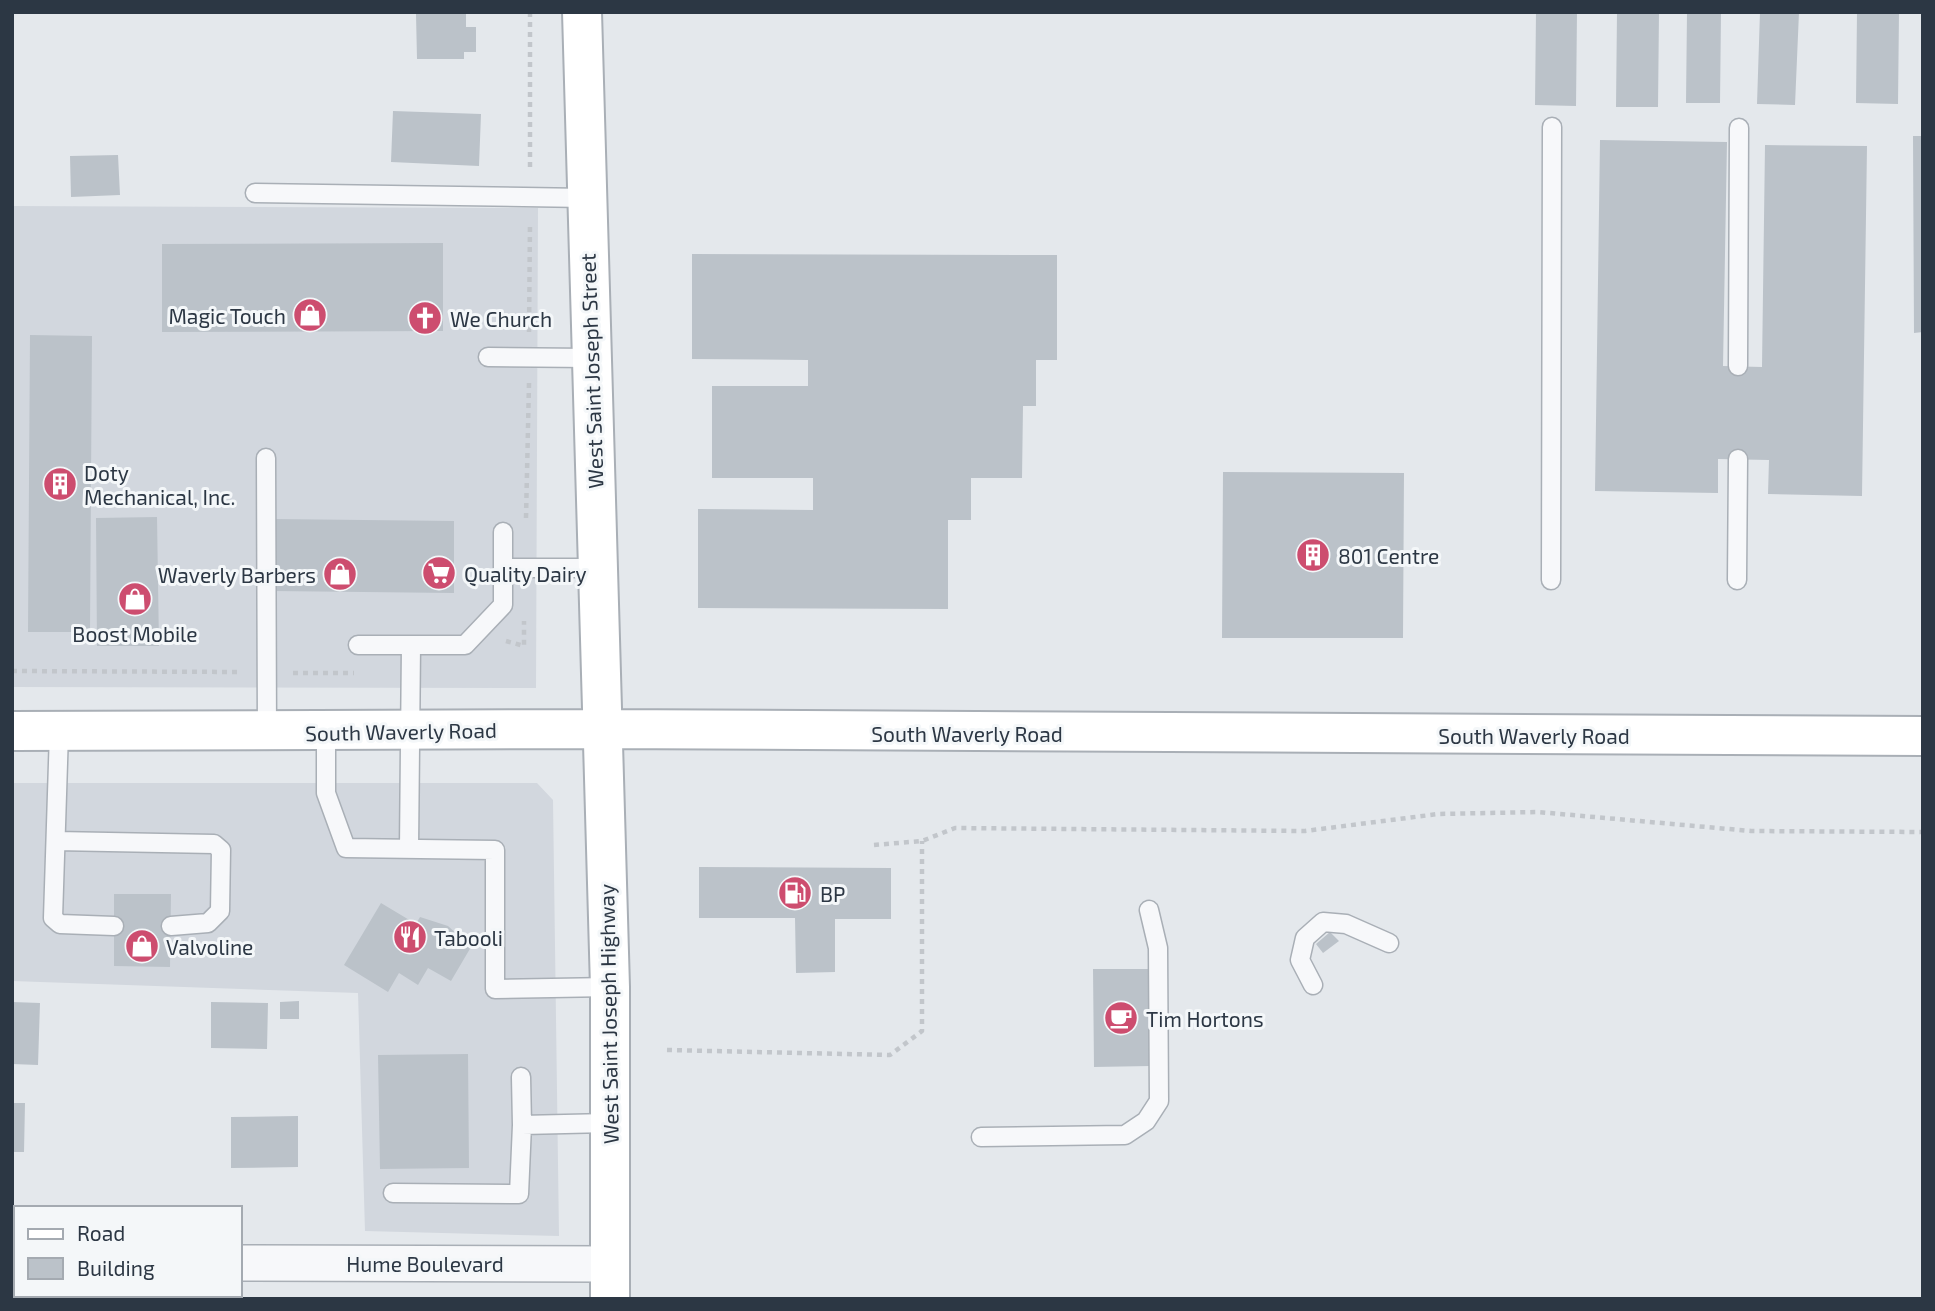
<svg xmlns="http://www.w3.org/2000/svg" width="1935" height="1311" viewBox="0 0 1935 1311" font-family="'Exo 2',sans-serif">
<rect width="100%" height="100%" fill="#e4e8ec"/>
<path fill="#d2d7de" d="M12 206 538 208 536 688 12 687Z
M12 783H537L553 800 559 1236 365 1231 358 993 12 981Z"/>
<path fill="#bbc2c9" d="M1536 12H1577L1576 106 1535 105Z
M1617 12H1659L1658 107H1616Z
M1687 12H1721L1720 103H1686Z
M1760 12H1799L1795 105 1757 104Z
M1857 12H1899L1898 104 1856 103Z
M416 14H466V27H476V52H464V59H417Z
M393 111 481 114 479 166 391 162Z
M1913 136H1923V332L1914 333Z
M1600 140 1727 142 1723 366 1762 367 1765 145 1867 146 1862 496 1768 494 1769 460 1718 459V493L1595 491Z
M118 155 120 195 71 197 70 156Z
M443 243V331L162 332V244Z
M692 254 1057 255V360H1036V406H1023L1022 478H971V520H948V609L698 608V509L813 510V478H712V386H808V360L692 359Z
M30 335 92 336 90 632H28Z
M1223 472 1404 473 1403 638H1222Z
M157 517 159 646H97L96 518Z
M273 519 454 521V593L273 591Z
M699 867 891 868V919H835V972L796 973 795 918H699Z
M114 894H171L170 967 114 966Z
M381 903 416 924 420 917 448 926 471 947 451 981 428 968 418 985 399 973 388 992 344 965Z
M1330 932 1339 941 1323 953 1316 944Z
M1093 969H1148L1150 1066 1094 1067Z
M299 1001V1019H280V1002Z
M12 1002 40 1003 38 1065 12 1064Z
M211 1002 268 1003 267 1049 211 1048Z
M468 1054 469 1168 380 1169 378 1055Z
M12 1103H25L24 1152H12Z
M298 1116V1167L231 1168V1117Z"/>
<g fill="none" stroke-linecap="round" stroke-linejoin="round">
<g stroke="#a9afb6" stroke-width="21">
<path id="lane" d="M255 193 586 198
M488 357 590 358
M1738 366 1739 128
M266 458 267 733
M503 568H599
M1551 580 1552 127
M1737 580 1738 459
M358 645H465L503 605V532
M59 732 53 918 60 924 114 926
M326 732V793L346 848 495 850V989L610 987
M56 841 214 844 221 850 220 911 208 923 171 926
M409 848 411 645
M1313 985 1300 960 1305 938 1323 922 1346 924 1389 943
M521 1077 522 1125
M981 1137 1125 1135 1146 1121 1159 1101 1158 948 1149 910
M393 1193 519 1194 522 1125 608 1123"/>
</g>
<g stroke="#a9afb6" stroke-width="38">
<path id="street" d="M12 1262H16
M240 1263 610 1264"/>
</g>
<g stroke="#a9afb6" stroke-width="42">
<path id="secondary" d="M582 12 610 987V1299
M12 731 602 729 1923 736"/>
</g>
<path stroke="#c2c6cb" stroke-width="4.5" stroke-dasharray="5 5" stroke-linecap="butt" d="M530 12V171
M529 332 530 222
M526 518 529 383
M506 641 524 646V621
M12 671 242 672
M293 673H354
M874 845 922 841 955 828 1305 831 1438 814 1538 812 1751 831 1923 832
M667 1050 890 1055 922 1031V841"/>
<use href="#lane" stroke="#f7f8fa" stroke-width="18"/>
<use href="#street" stroke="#f7f8fa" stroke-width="35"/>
<use href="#secondary" stroke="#fff" stroke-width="38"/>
</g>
<defs>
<g id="shop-disc" transform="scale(1.75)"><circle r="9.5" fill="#cd4d6f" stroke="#f4f7f9"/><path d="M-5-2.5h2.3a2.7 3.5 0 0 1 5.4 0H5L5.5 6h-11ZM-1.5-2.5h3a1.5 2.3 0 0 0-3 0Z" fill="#fff"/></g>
<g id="church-disc" transform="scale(1.75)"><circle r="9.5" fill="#cd4d6f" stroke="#f4f7f9"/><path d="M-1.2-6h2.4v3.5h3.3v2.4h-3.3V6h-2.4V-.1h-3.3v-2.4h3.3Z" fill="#fff"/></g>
<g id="building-disc" transform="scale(1.75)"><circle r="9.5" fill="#cd4d6f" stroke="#f4f7f9"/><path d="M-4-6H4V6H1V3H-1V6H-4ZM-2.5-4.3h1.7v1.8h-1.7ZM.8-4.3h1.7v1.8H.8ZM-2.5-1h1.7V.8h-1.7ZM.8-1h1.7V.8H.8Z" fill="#fff"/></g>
<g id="supermarket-disc" transform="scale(1.75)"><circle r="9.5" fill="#cd4d6f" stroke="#f4f7f9"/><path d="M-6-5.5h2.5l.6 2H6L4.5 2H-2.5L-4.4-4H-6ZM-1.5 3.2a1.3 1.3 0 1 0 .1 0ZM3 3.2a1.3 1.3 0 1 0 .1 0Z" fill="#fff"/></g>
<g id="fuel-disc" transform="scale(1.75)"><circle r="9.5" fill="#cd4d6f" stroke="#f4f7f9"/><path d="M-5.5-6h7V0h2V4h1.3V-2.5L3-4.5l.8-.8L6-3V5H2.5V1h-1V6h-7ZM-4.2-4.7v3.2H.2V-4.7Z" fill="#fff"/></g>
<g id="restaurant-disc" transform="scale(1.75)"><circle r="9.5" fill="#cd4d6f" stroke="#f4f7f9"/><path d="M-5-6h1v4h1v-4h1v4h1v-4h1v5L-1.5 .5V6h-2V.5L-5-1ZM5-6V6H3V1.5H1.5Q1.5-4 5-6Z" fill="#fff"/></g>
<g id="cafe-disc" transform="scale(1.75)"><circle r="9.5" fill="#cd4d6f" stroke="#f4f7f9"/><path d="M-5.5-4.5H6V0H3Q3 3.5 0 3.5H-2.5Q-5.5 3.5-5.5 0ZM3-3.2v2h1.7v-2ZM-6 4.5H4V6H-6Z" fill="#fff"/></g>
</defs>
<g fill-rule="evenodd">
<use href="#shop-disc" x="310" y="315"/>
<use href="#church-disc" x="425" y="318"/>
<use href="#building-disc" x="60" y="484"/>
<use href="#building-disc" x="1313" y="555"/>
<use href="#supermarket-disc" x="439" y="573"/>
<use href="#shop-disc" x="340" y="574"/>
<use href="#shop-disc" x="135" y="599"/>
<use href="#fuel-disc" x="795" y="893"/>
<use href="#restaurant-disc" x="410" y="937"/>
<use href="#shop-disc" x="142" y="946"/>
<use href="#cafe-disc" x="1121" y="1018"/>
</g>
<g text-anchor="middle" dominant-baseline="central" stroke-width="6" stroke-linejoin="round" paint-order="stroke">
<g font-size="21" fill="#2c3744" stroke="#f4f7f9" text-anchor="start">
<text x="286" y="315" text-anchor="end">Magic Touch</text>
<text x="450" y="318">We Church</text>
<text x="84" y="472">Doty<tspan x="84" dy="24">Mechanical, Inc.</tspan></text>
<text x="1338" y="555">801 Centre</text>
<text x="464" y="573">Quality Dairy</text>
<text x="316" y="574" text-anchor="end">Waverly Barbers</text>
<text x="135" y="633" text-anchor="middle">Boost Mobile</text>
<text x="820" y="893">BP</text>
<text x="434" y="937">Tabooli</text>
<text x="166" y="946">Valvoline</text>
<text x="1146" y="1018">Tim Hortons</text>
</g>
<g font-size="21" fill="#2c3744" stroke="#f4f7f9">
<text transform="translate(591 371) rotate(-92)">West Saint Joseph Street</text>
<text transform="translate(401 731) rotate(-1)">South Waverly Road</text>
<text x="967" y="733">South Waverly Road</text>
<text x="1534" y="735">South Waverly Road</text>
<text transform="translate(608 1014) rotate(-91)">West Saint Joseph Highway</text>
<text x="425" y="1263">Hume Boulevard</text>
</g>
</g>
<rect width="1935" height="1311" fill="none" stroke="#2c3744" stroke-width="28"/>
<rect x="14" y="1206" width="228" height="91" fill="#f4f7f9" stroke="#a4aab1" stroke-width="2"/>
<rect x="28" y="1229" width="35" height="10" fill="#ffffff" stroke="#a4aab1" stroke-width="2"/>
<text x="77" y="1241" font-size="21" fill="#2c3744">Road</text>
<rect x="28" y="1258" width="35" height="21" fill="#bbc2c9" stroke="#a4aab1" stroke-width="2"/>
<text x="77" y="1276" font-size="21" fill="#2c3744">Building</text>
</svg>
